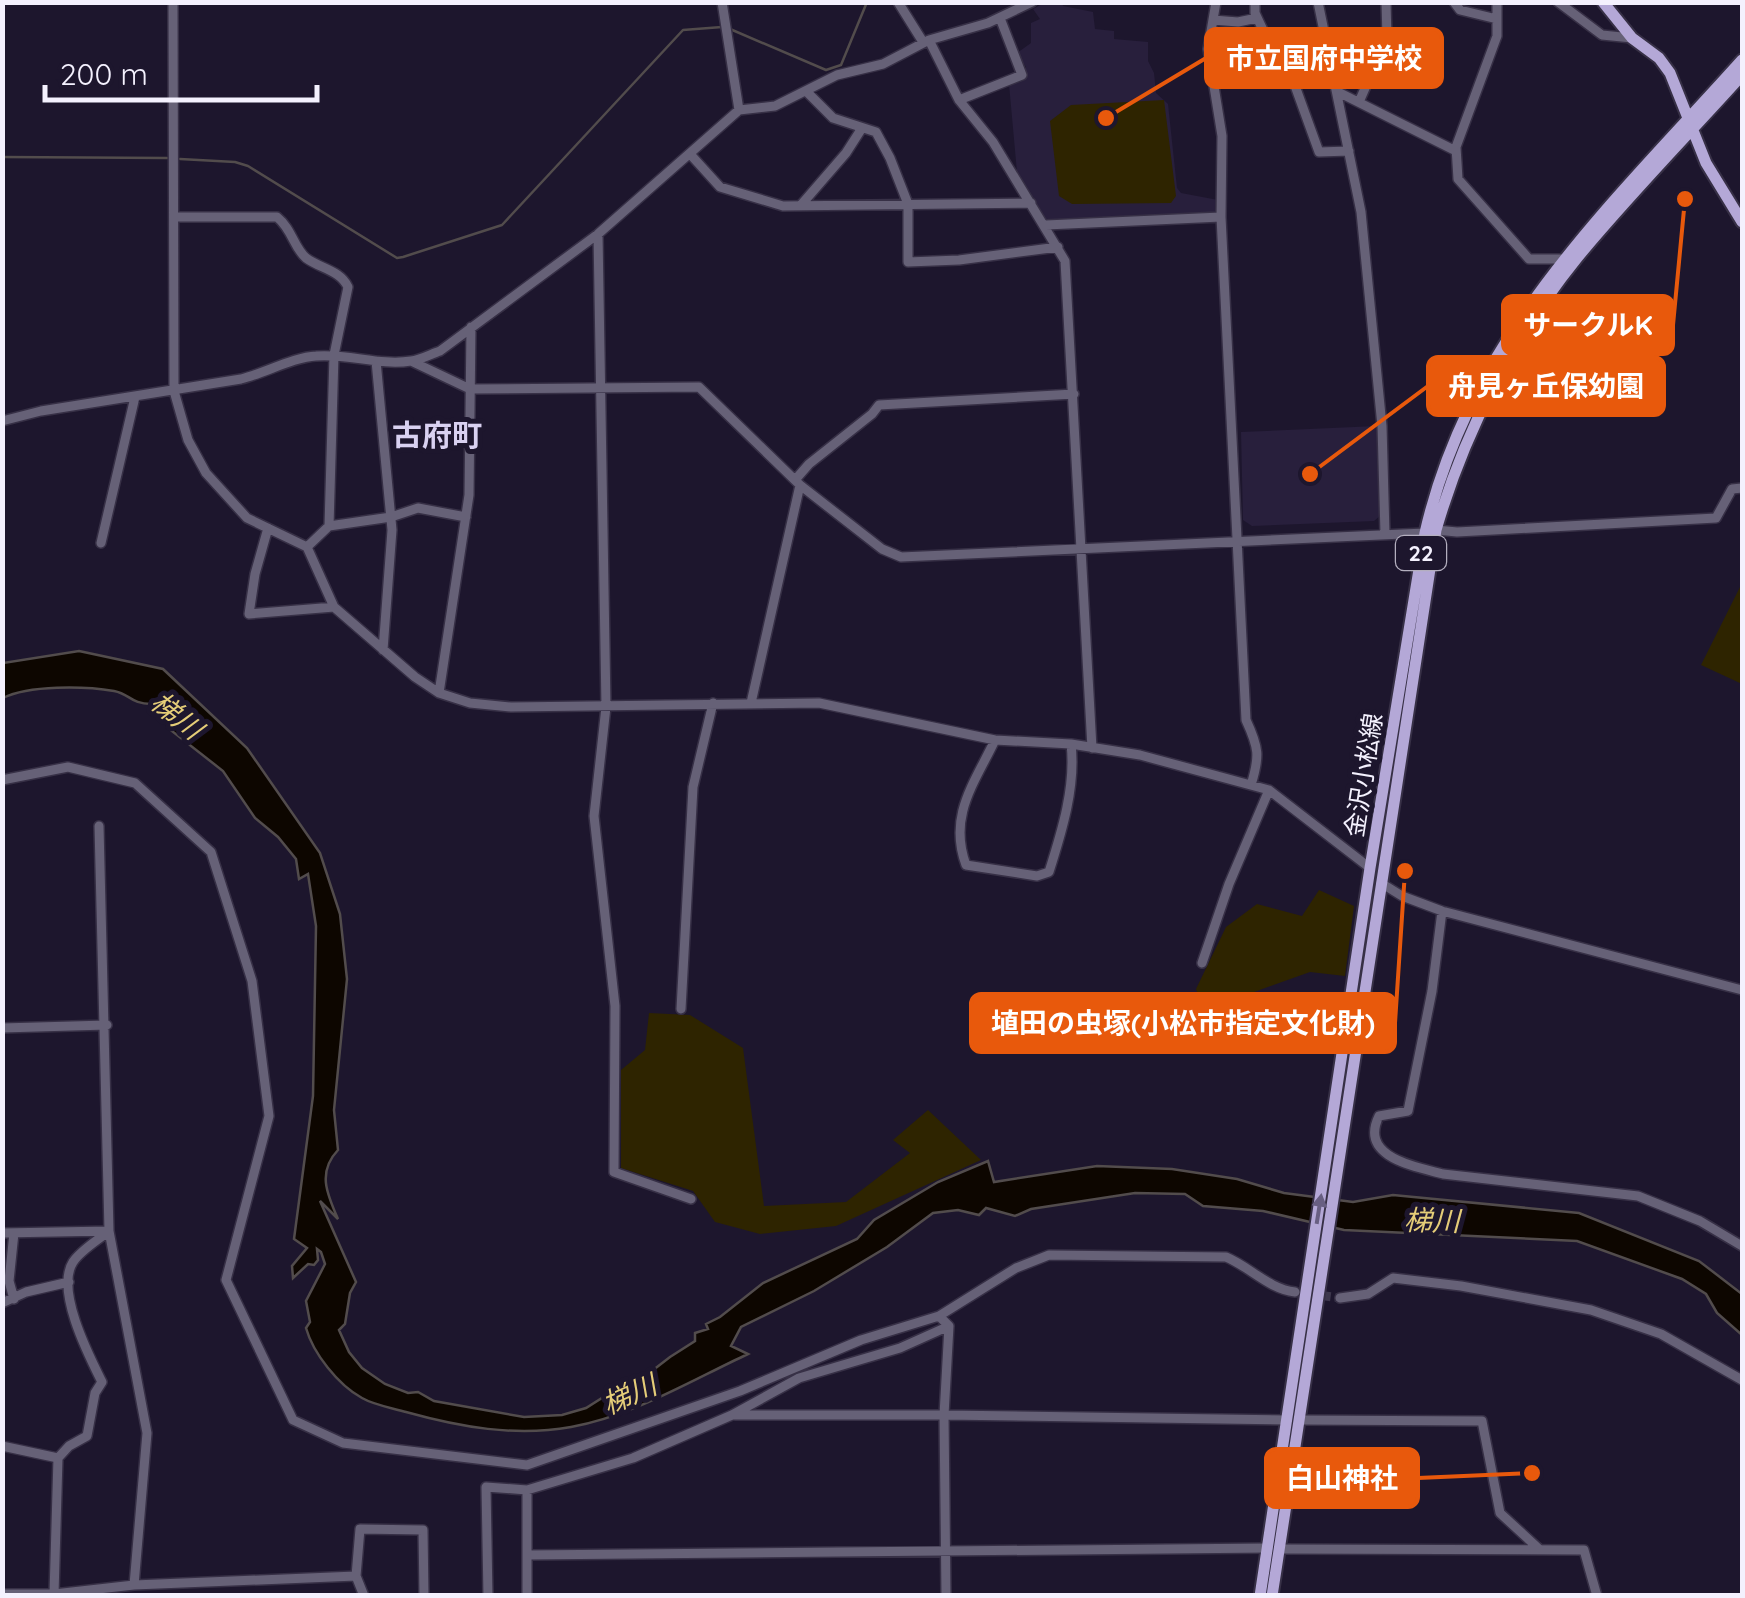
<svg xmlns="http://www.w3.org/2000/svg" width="1745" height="1598" viewBox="0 0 1745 1598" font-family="Quicksand,'Noto Sans JP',sans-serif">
<rect width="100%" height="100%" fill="#1d162d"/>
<path fill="#281f3c" d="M1044 3H1062L1063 6 1093 12 1095 29 1114 31V39L1148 42V61L1154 73 1156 93 1168 104 1177 188 1181 193 1218 200V215L1049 224 1017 172 1009 84 1026 78V67L1017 53 1031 43V23L1040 19 1033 9Z
M1377 426 1381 515 1374 521 1252 526 1243 520 1241 432Z"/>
<path fill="#2e2400" d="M1164 100 1176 196 1171 203 1072 204 1059 196 1050 121 1071 105Z
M1742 583V684L1701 665Z
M1319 890 1354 906 1345 976 1310 972 1204 1010 1196 989 1226 927 1257 904 1302 916Z
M649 1013 690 1015 743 1048 764 1206 846 1202 910 1153 893 1140 928 1110 981 1160 836 1226 760 1234 715 1222 693 1191 621 1168V1070L645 1050Z"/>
<path fill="#0d0600" stroke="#524c4c" stroke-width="2.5" d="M79 651 163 669 247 748 320 853 340 914 347 979 334 1110 338 1150C317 1172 327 1194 338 1219L320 1201 356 1282 350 1293 345 1324 339 1330 349 1352 362 1368 385 1384 408 1393 418 1392 434 1401 524 1417 562 1415 586 1408 602 1398 622 1394 670 1357 695 1341V1333L708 1329 706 1324 720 1317 763 1283 857 1239 874 1220 938 1182 988 1161 994 1182 1097 1166 1172 1169 1237 1179 1284 1193 1353 1202 1393 1195 1579 1213 1699 1261 1742 1294V1335L1717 1313 1706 1294 1682 1279 1577 1241 1344 1230 1263 1211 1203 1206 1185 1194 1135 1193 1031 1209 1015 1216 986 1208 979 1215 958 1210 933 1213 887 1247 814 1291 741 1327 731 1346 748 1354C692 1380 633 1416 571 1427 515 1437 460 1427 406 1412 392 1408 374 1405 362 1398 338 1385 313 1353 306 1328L310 1322 306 1301 325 1264 321 1252 317 1249 318 1260 314 1265 308 1264 293 1278 292 1266 307 1248 294 1239 313 1096 316 926 308 874 299 879 296 859 278 837 255 818 223 771 168 728V718L151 704C131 704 130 694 114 691 84 686 29 685 3 698V663Z"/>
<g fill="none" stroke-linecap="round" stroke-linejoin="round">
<path stroke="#524c4c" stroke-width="2.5" d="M730 29 826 70 841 65 867 2
M2 157 167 158
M180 159 235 162 248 166 397 258 403 257 502 225 683 30 722 27"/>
<path stroke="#3d374c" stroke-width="9" stroke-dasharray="9 4.5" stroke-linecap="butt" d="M1295 1292 1340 1298"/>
<g stroke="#373046" stroke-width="12">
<path id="minor" d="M173 2 174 391 188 440 206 473 247 518 307 547 334 607 415 677 439 693 470 703 511 707 819 703 995 740 1071 744 1140 755 1269 790 1370 868
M722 2 739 110
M898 2 923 42
M1216 2 1208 49 1222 136 1221 217 1246 720C1259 748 1260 756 1251 785
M1255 2V13L1282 71 1294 83 1319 152 1349 151
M1318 2 1361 212 1382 426 1385 534
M1454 2 1460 10 1497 19
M1497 2V36L1456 147 1458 179 1529 259H1563
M1558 2 1602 35 1632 38
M1213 20 1238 22 1257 18
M929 40 959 100 993 142 1065 261 1092 748
M806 91 833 118 876 132 890 158 908 204V262L959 260 1058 247
M1338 92 1456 151
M959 100 1022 75 1000 18
M1359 102 1387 38 1386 2
M690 154 720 187 783 206 1031 203
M801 205 846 153 862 128
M175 217H277C292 229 294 248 306 258 321 269 340 270 348 287L334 355 329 526
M1046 225 1221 217
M598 234 606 707 594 816 615 1006 614 1172 691 1199
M376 361 392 530 383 650
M411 361 470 389 699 387 800 485 882 549 901 557 1425 533
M2 421 41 411 241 379C265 373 294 357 316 356 348 353 379 366 411 361 420 360 431 354 440 351L598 234 739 110 775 106 837 75 883 64 929 40 988 23 1032 2
M795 480 809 464 872 414 879 405 1074 394
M268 528 255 574 249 614 334 607
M1436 530 1457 532 1716 518 1732 489 1742 488
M101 543 135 397
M307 547 329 526 391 517 418 508 466 517
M439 693 469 495 471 327
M751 703 800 485
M995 740C974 784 948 816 966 865L1037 876 1049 872C1062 831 1076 786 1071 744
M2 780 68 767 135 783 211 852 252 981 269 1116 226 1280 293 1420 343 1443 527 1465 740 1391 861 1340 939 1316
M99 826 109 1231 147 1433 134 1585
M1381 883 1402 896 1442 911 1742 990
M1442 911 1432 991 1408 1111 1379 1116C1359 1157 1413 1166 1443 1174L1638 1196 1700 1221 1742 1246
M1202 963 1229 884 1269 790
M681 1009 693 787 713 703
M2 1028 107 1025
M2 1233 109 1231
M14 1233 9 1281 14 1299
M1340 1298 1368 1294 1393 1278 1461 1286 1591 1310 1661 1334 1742 1380
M2 1303 26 1292 69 1282
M735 1415H944L1287 1420
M1300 1420 1482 1421 1500 1513 1538 1548
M2 1446 58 1458
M527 1490V1596
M1279 1549 1584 1550 1597 1596
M527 1555 1268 1548
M2 1594H54L134 1585 356 1576
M54 1594 58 1458 69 1446 87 1436 95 1393 102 1382C89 1356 55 1290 73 1262 81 1250 98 1240 109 1231
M364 1596 356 1576 360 1529 423 1530 424 1596
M488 1596 486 1487 527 1490 633 1458 732 1415 799 1378 900 1348 949 1326
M946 1596 944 1415 949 1326 939 1316 1016 1268 1049 1255 1226 1257C1250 1267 1269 1289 1295 1292"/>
</g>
<g stroke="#373046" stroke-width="15">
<path id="major" d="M1603 2 1632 38 1659 58 1670 73 1706 163 1742 222
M1260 1596 1370 868 1425 533C1471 333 1611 206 1742 60
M1272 1596 1436 530C1464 433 1513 337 1577 258 1629 195 1687 136 1742 75"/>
</g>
<use href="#minor" stroke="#666177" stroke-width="9"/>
<use href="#major" stroke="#b4a8d7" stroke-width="11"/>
</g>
<defs><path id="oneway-solid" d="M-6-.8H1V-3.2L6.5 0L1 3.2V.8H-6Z" transform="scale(2.5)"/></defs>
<use fill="#685f82" href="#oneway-solid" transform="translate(1319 1209) rotate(-81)"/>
<g text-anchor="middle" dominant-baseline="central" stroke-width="10" stroke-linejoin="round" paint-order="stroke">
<rect fill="#1d162d" stroke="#b4afbf" stroke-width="2.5" x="1396" y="536" width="50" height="34" rx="8"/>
<g font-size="22" font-weight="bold" fill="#f4f1fe">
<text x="1421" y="553">22</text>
</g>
<g font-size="25" fill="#f4f1fe" stroke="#1d162d">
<text transform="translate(1363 775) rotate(-81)">金沢小松線</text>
</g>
<g font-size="28" font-style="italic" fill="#e5cd78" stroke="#1d162d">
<text transform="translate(177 715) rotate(39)">梯川</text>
<text transform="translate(1432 1220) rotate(1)">梯川</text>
<text transform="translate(629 1394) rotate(-24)">梯川</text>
</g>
<g font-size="30" font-weight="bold" fill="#d9d1f1" stroke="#1d162d">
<text x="437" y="435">古府町</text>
</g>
</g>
<path fill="none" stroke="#e8590c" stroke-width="4" d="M1106 118L1206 58M1685 199L1673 325M1310 474L1428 386M1405 871L1395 1023M1532 1473L1418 1478"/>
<g fill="#e8590c" stroke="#1d162d" stroke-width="4">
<circle cx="1106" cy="118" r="10"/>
<circle cx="1685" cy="199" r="10"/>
<circle cx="1310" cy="474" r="10"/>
<circle cx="1405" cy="871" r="10"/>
<circle cx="1532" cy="1473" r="10"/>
</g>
<g fill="#e8590c" stroke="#e8590c" stroke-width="4">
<rect x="1206" y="29" width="236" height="58" rx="10"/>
<rect x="1503" y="296" width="170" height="58" rx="10"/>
<rect x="1428" y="357" width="236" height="58" rx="10"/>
<rect x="971" y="994" width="424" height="58" rx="10"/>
<rect x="1266" y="1449" width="152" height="58" rx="10"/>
</g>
<g font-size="28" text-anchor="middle" font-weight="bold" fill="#fff">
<text x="1324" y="68">市立国府中学校</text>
<text x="1588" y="335">サークルK</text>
<text x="1546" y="396">舟見ヶ丘保幼園</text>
<text x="1183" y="1033">埴田の虫塚(小松市指定文化財)</text>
<text x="1342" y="1488">白山神社</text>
</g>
<rect width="1745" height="1598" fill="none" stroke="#f4f1fe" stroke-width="10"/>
<path d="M45 85v15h272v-15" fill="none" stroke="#f4f1fe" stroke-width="5"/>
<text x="60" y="85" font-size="30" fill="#f4f1fe" stroke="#1d162d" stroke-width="8" paint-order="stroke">200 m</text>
</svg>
